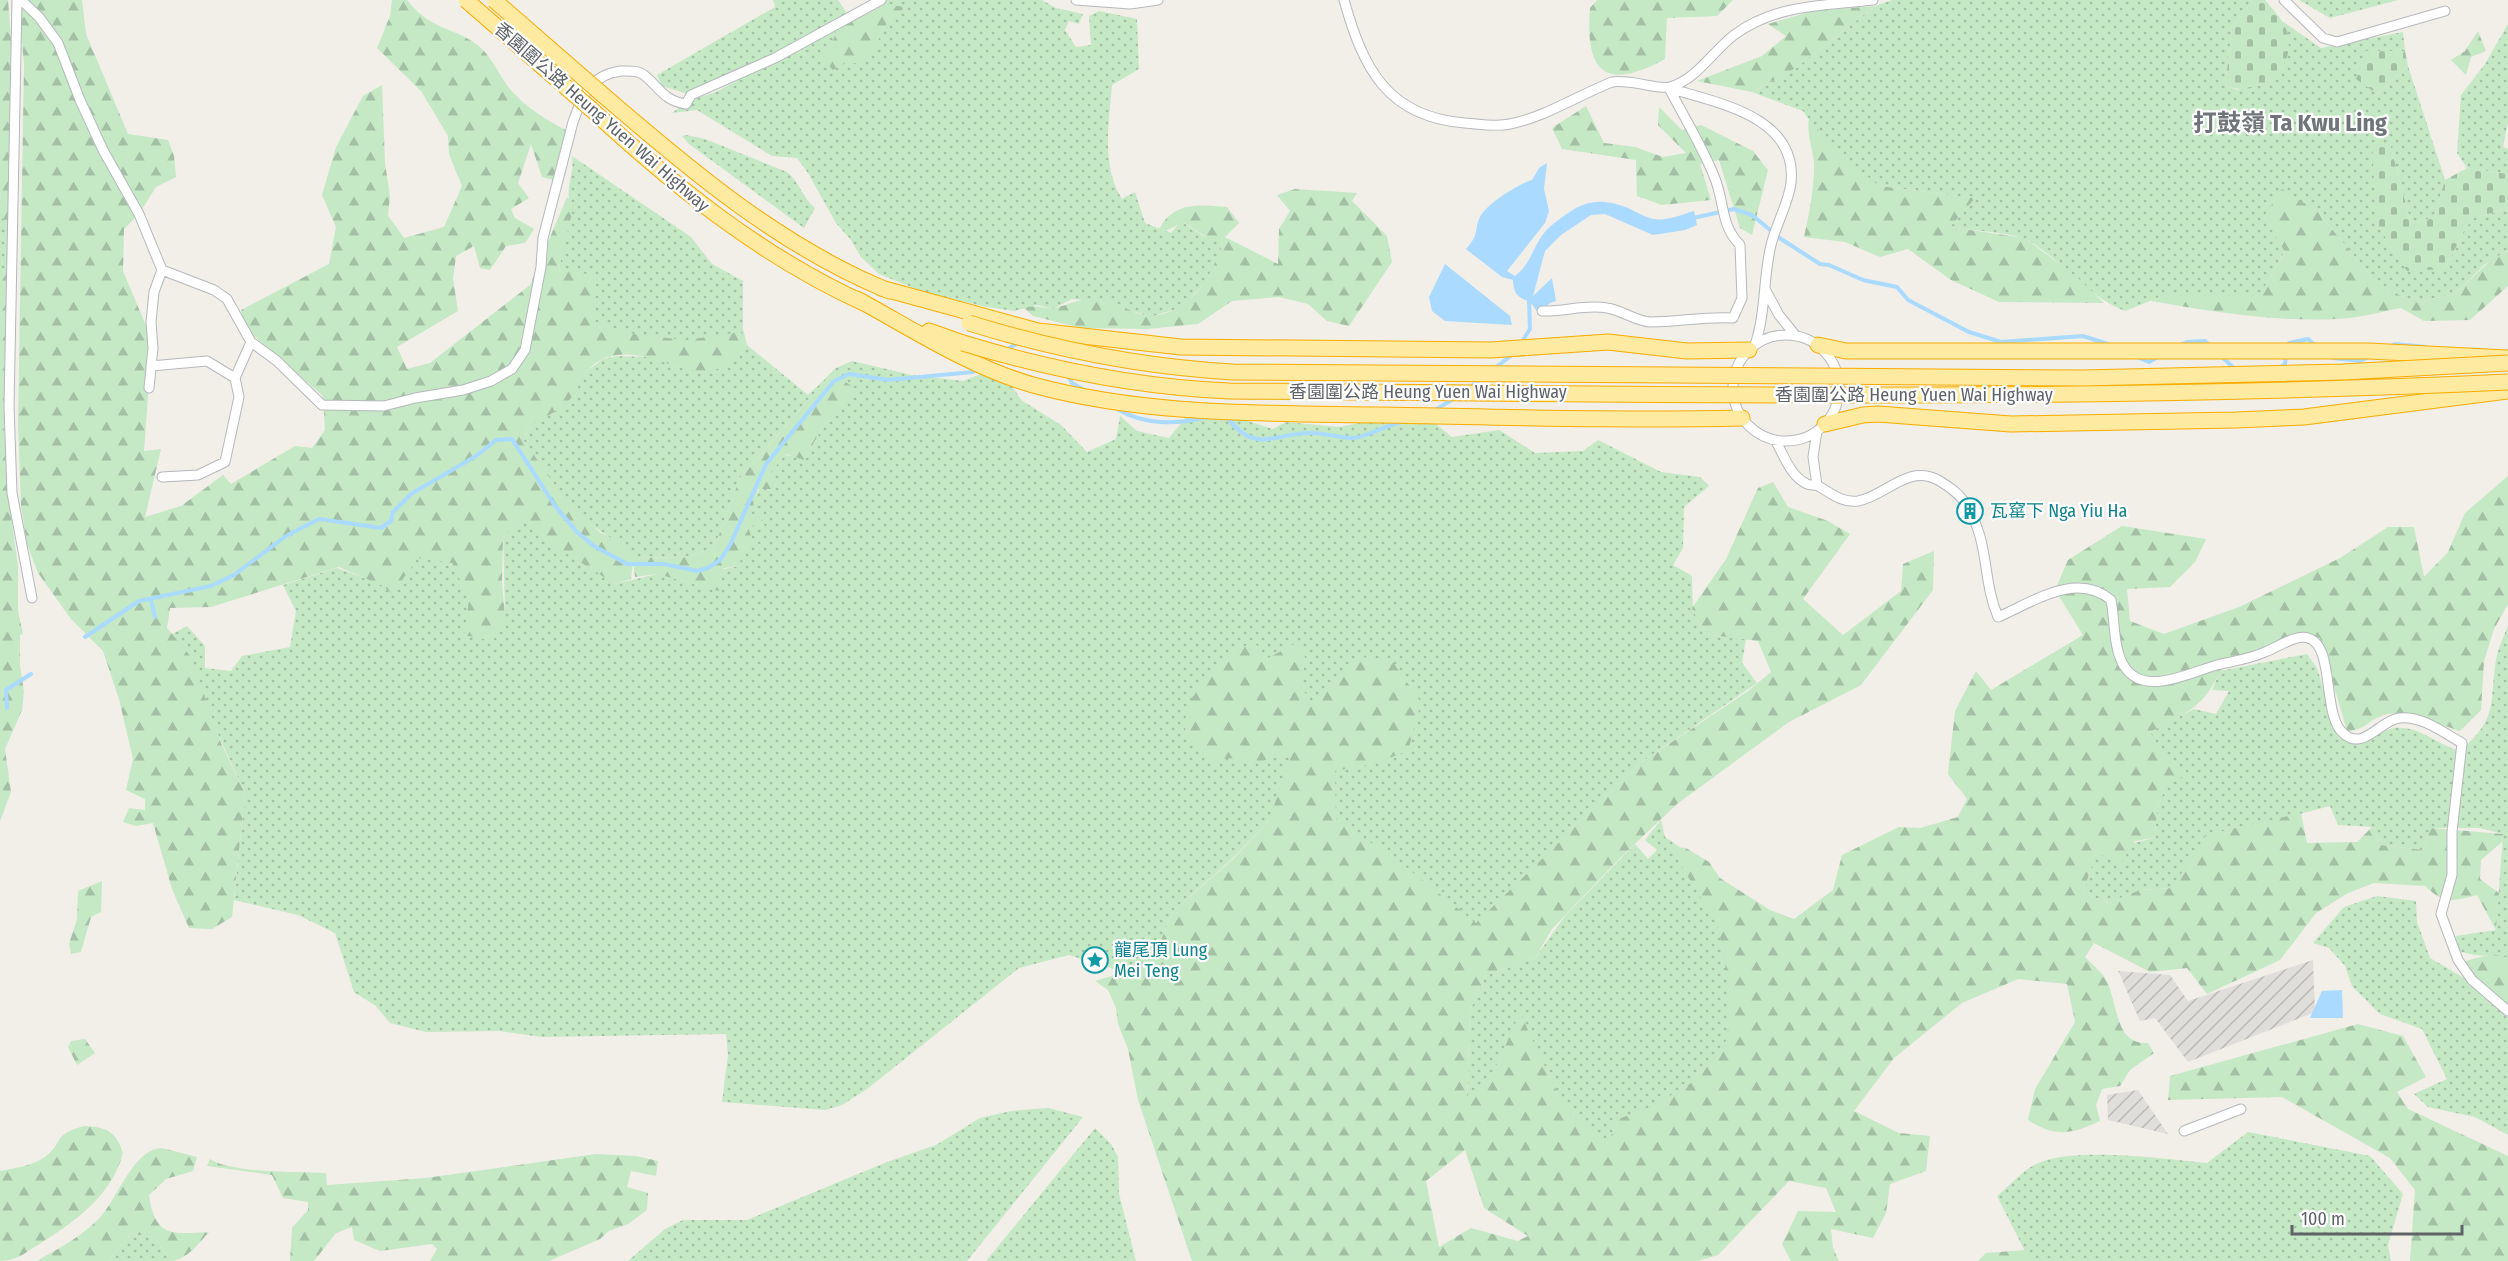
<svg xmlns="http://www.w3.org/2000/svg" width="2508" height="1261" viewBox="0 0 2508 1261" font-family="'Fira Sans Condensed','Noto Sans SC',sans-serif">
<defs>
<pattern id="industrial-furrows" width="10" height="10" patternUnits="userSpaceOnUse" patternTransform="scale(1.5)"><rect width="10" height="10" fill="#e0deda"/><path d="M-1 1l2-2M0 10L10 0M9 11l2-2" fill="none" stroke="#b9b8b5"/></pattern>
<pattern id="grass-dots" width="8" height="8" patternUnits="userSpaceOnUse" patternTransform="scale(1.5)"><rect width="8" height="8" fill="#c5e8c5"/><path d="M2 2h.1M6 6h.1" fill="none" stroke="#a3c0a4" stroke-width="1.8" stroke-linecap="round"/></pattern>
<pattern id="forest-firs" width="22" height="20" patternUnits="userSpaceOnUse" patternTransform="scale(1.5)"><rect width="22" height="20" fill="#c5e8c5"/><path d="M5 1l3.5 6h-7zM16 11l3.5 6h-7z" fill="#a3c0a4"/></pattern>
<pattern id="cemetery-stones" width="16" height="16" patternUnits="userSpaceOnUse" patternTransform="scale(1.5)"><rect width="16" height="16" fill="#c5e8c5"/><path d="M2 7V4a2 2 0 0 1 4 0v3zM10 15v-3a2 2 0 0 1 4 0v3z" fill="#a3c0a4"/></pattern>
</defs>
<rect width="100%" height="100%" fill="#f1efe8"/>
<path fill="url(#industrial-furrows)" d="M2313 960 2315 1012 2188 1062 2155 1018 2140 1021 2118 971 2170 975 2188 1001Z
M2138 1090 2168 1134 2108 1120 2107 1095Z"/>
<path fill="url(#grass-dots)" d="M773 0H838L851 19 691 95 662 86 657 75 775 7Z
M887 0H1042L1056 8 1083 14 1079 24 1069 21 1065 30 1076 47 1091 45 1089 16 1099 11 1137 19 1139 69 1112 85C1109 122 1101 167 1122 199L1135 192 1145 223 1171 233 1181 221 1203 236 1223 242 1214 272 1183 307 1150 317 1106 302 1072 299 1053 309 1037 305 1014 311 982 306 921 291 879 274 861 257 851 240 836 223 808 173 797 158 772 156 697 110 672 113 690 100 716 92Z
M1892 0H2252L2232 28 2225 86 2238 90 2285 62 2288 37 2282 21 2321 48 2403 32 2405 51H2366L2377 94 2408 66 2445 180 2434 218 2411 223 2390 144 2376 223 2444 269 2472 218 2503 210 2508 207V250L2485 264 2455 294 2413 303 2374 280 2317 211 2264 216 2285 251 2259 297 2162 296 2125 311C2087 296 2062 261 2028 240 2016 233 1966 230 1950 227L1974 198 1879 186 1832 152 1803 111 1752 92 1796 68 1875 6Z
M2299 0H2398L2330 18Z
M2508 24V122L2503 147 2508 149V174L2467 168 2457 153 2461 95 2485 64Z
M686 135 705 139 787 172C800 182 802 198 815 208L804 228 689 144 682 136Z
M572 156 691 237 712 264 743 281V329L747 345 808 395 836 368 852 361 912 375 963 381 1004 365 1003 372 1021 400 1061 425 1087 452 1116 439 1120 416 1137 431 1169 438 1187 416 1236 408 1248 421 1273 429 1286 422 1339 427 1430 409 1438 426 1452 437 1499 430 1535 453 1583 451 1598 440 1661 472 1700 477 1709 486 1684 507 1683 548 1673 565 1692 576 1693 610 1704 634 1746 639 1742 663 1757 683 1642 762 1476 924 1269 821 1232 859 1173 911 1149 969 1124 972 1069 955 1019 968 867 1089 842 1105 825 1110 722 1102 728 1055 726 1034 542 1037 499 1031 426 1032 390 1023 376 1006 354 992 335 933 298 915 234 900 245 793 172 634 187 626 205 646V668L231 671 242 656 290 647 296 611 283 585 337 568 387 586 416 555 450 559 491 639 505 613 503 532 530 517 615 584 657 574 717 590 724 569 739 566C747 516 749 495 785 455L805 458 824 425 857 392 831 374 740 478 714 548 682 558 634 557C616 537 591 529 572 509 553 490 539 463 524 441L527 427 572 394 583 374 603 359 617 356 652 357 678 367 675 341 637 337 591 325 559 270 571 205C564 190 575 173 572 156Z
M0 217 8 221 7 272H0Z
M2508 625V958C2490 954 2474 958 2457 950L2456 936 2496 930 2503 834 2480 828H2431L2423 850 2381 845 2372 827 2338 825 2330 806 2258 825 2191 863 2172 888 2140 890 2108 903 2083 893 2096 852 2154 838 2159 801 2160 752 2150 732 2194 709 2216 714 2229 691 2212 690 2220 671 2307 654 2317 668 2339 738 2356 745C2368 740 2382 730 2395 728 2418 725 2438 745 2460 751 2499 718 2489 704 2496 660 2498 648 2504 636 2508 625Z
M1661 820 1665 837 1680 847 1742 924 1737 1046 1628 1152 1560 1158 1510 1036 1493 1073 1467 1097 1470 1011 1485 976 1535 958 1565 916 1635 844 1648 859 1657 850 1645 840Z
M2377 896 2416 901 2417 922 2430 958 2471 982 2508 1018V1135L2475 1117 2428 1107 2414 1094 2447 1079 2422 1029 2380 1014 2352 986 2345 966 2329 948 2313 943 2344 907Z
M1048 1108 1083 1117 967 1261H628L665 1229 683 1220H747L887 1162 936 1145 980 1118 1011 1111Z
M1095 1128 1111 1144 1118 1157 1119 1194 1136 1261H986Z
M2248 1132 2370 1156 2403 1194 2388 1245 2391 1261H2030L1997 1196C2009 1187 2022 1171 2036 1164 2073 1146 2166 1159 2207 1163Z
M131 1234 154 1237 171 1261H108Z"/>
<path fill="url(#forest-firs)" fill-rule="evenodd" d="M0 0H8L11 40 8 221 0 217Z
M18 0H82L86 34 128 134 168 140 174 156 176 177 156 187 139 214 124 229 123 271 152 340 144 451 161 449 145 517 181 506 223 475 231 484 295 446 312 448 325 430 323 396 247 330 241 310 329 264 336 227 322 195 336 147 363 96 382 85 385 163 390 196 388 216 404 238 444 227 462 186 449 154 448 136 421 91 377 48 390 16 392 0H407C429 28 447 26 472 41 490 52 497 72 509 88 524 106 547 121 568 131L553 180 542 177 531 144 518 183 529 198 511 209 515 218 534 229 525 243 506 246 490 270 480 268 474 246 456 256 453 279 458 311 397 347 407 369 430 363 530 285 567 197 574 204 559 269 597 276 593 322 638 335 687 340 741 332 745 341 743 354C734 359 723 368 714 370 676 376 644 344 605 358 583 367 583 384 570 399 561 411 540 419 527 427L524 441 572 509 601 533 624 544 634 557 682 558 714 548 740 478 832 373 859 391 824 425 804 460 786 454 771 472 773 489H758L751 513 763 520 765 527 747 525 753 541 761 545 744 549 739 566 724 568 719 591 657 574 635 577 633 562 631 579 615 584 545 540 525 520 503 535 502 582 505 616 493 641 464 635 469 600 452 563 418 558 392 594 383 586 339 567 211 607 170 608 167 628 191 657 221 743 245 793 232 917 212 929 189 928 172 889 153 823 136 826 123 822 129 808 145 810V799L126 790 133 759 119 699 103 651 71 619 38 573 27 544 21 506 18 425 24 64Z
M1597 0H1733L1717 16 1667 18 1665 59C1605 92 1585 72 1590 8Z
M881 4 906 7C900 12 892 16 888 22 874 40 882 50 861 65L847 61 833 70 823 60C826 48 835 41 837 29Z
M1875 6 1796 68 1752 92 1697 81 1762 56 1786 36 1768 24 1813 11Z
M2478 31 2486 51 2471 57 2466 75 2451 60 2465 51Z
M1586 106 1604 143 1635 147 1663 157 1686 153 1658 125 1659 107 1682 130 1701 125 1753 151 1768 170 1752 235 1740 228 1719 160 1700 164 1711 200 1662 205 1637 196 1636 160 1562 149 1552 128Z
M1809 119 1836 150 1879 186 1975 198 1950 227 2025 238 2079 279 2104 303 1999 302 1951 280 1908 249 1880 257 1845 242 1804 237C1809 214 1814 191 1814 166 1814 151 1806 135 1809 119Z
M1295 189 1357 193 1352 201 1387 236 1392 262 1349 326 1327 321 1308 304 1279 297 1232 301 1198 324 1147 329 1081 328 1033 316 1024 308C1038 304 1046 310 1055 308 1074 303 1086 295 1108 300 1121 304 1138 317 1151 316 1192 313 1211 276 1223 243L1206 237 1183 222 1166 231 1159 229C1175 201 1199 205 1227 207L1239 223 1225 237 1278 264 1279 229 1290 211 1277 195Z
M2282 189 2317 211 2374 280 2413 303 2455 294 2491 260 2508 250V286L2470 320 2424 321 2401 308C2384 311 2367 316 2350 318 2284 324 2216 312 2151 301L2162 296H2259L2285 252 2264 216Z
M0 272H7L4 424 7 486 18 566V611L23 634 20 635V665L24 692 22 710 5 749 11 792 0 821Z
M2508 476V604L2494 629 2484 661 2481 710 2460 731C2438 724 2404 707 2381 716 2366 722 2365 730 2347 731L2320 638 2300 632 2223 665C2205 707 2189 712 2150 732L2158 747 2190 776 2173 779 2159 801 2154 838 2135 841 2121 863 2096 853 2083 893 2108 903 2140 890 2172 888 2206 835 2301 813 2307 843 2357 842 2372 827 2381 845 2423 850 2431 828 2503 834 2502 842 2481 860 2480 879 2499 893 2496 930 2477 895C2452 901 2445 905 2425 886L2374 883 2348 893 2316 913 2280 960 2207 994 2187 968 2150 972 2094 943 2085 957C2091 964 2100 970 2105 978 2119 1001 2113 1045 2148 1043L2154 1053 2130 1070 2120 1086 2102 1089 2096 1105 2100 1121C2072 1134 2055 1138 2028 1120L2035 1089 2075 1022 2067 984 2018 979 1962 1003 1894 1058 1854 1111 1899 1133 1930 1136 1926 1171 1890 1184 1886 1213 1873 1238 1831 1229 1833 1248 1839 1261H1791L1782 1244 1798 1211 1836 1212 1826 1188 1789 1181 1718 1255 1698 1261H1192L1138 1100 1128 1049 1118 1024 1116 1008 1108 990 1095 981 1124 972 1149 969 1173 911 1232 860 1269 821 1291 755 1250 763 1230 758 1209 761 1185 735 1186 706 1219 662 1253 641 1268 658 1296 643 1306 659 1300 686 1312 702 1361 657 1392 661 1421 702 1408 751 1373 764 1335 771 1336 820 1396 859 1476 923 1642 762 1748 691 1771 672 1758 641 1704 634 1692 608 1726 559 1758 488 1773 482 1788 507 1828 521 1850 534 1803 599 1843 635 1901 591 1903 564 1934 551 1933 590 1861 685 1789 722 1677 804 1620 858 1552 929 1535 958 1485 976 1470 1011 1467 1096 1493 1073 1520 1013 1556 1090 1572 1115 1608 1146 1616 1120 1655 1105 1691 1083 1727 1039 1730 990 1718 926 1670 847 1686 848 1709 862 1720 878 1770 910 1794 919 1833 890 1842 855 1899 827 1920 828 1958 817 1967 799 1948 774 1955 711 1976 671 1991 690 2083 635 2055 590 2068 560 2122 526 2206 539 2195 562 2170 587 2127 589 2130 621 2164 634 2239 607 2340 558 2388 527H2414L2424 577 2448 552 2465 513ZM1465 1150 1484 1208 1528 1236 1518 1241 1471 1228 1439 1247 1426 1181Z
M102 881 101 912 91 917 81 952 71 954 69 944 77 919 78 891Z
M2492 954 2508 958V1009L2484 989 2462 962Z
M2358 1024 2403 1036 2426 1077 2397 1092 2408 1109 2508 1156V1261H2410L2415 1190 2390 1158 2282 1097 2168 1100 2170 1076Z
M85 1039 95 1053 77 1065 68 1047 71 1041Z
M84 1126C106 1127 116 1131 123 1153 112 1195 76 1221 41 1243 26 1252 17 1261 0 1261V1171C15 1168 32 1166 45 1157 65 1142 51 1135 84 1126Z
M162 1148 197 1157 193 1171 166 1179 149 1195C155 1238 172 1234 209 1232 199 1243 187 1260 171 1261L154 1237 131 1234 108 1261H37C59 1248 85 1235 102 1215 119 1195 134 1149 162 1148Z
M596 1154 636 1156 658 1161 656 1176 631 1171 627 1187 648 1193 647 1210 628 1224 609 1231 600 1239 549 1261H430L437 1249 432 1244 380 1251 354 1240 352 1227 336 1233 314 1261H290L292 1228 308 1210V1202L283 1198 272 1175 207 1166 210 1159C233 1174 297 1171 326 1173L327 1185 426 1178Z
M2026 1250 2030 1261H1978L1986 1253Z"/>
<path fill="url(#cemetery-stones)" d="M2252 0H2265C2274 11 2285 21 2288 35 2295 72 2258 98 2225 86L2232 28Z
M2366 51H2405L2408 66 2377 94 2356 79Z
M2372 143 2390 144 2411 223 2434 218 2445 180 2467 168 2508 174V207L2503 210 2472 218 2444 269 2407 271 2376 223Z"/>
<path fill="#aadaff" d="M1547 163 1544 189 1549 211 1545 223 1507 271 1515 276C1533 263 1534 239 1552 225 1579 203 1595 195 1628 208 1636 212 1645 217 1653 219 1667 221 1681 215 1694 211L1697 225 1685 230 1653 235 1605 214 1591 215 1561 235 1545 251 1533 296 1552 278 1556 301 1550 303 1542 310H1536C1527 294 1514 304 1513 280L1502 277 1466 249C1481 233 1473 229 1481 215 1490 202 1518 184 1532 180L1539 168Z
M1445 264 1510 316 1512 325 1445 321 1432 311 1429 297Z
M2342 990 2343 1018H2310L2322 991Z"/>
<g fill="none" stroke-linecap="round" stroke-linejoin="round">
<path stroke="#aadaff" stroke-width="4" d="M1693 218 1734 209 1752 215 1781 239 1820 264 1829 265 1863 280 1897 287 1908 300 1969 332 2001 342 2083 336 2114 346
M1521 343 1530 329 1529 300
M2180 345 2187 342 2205 341 2211 347
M2288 347 2289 343 2308 339 2315 345
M2389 347 2395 344 2426 347
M1005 351 1019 342
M2221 356 2235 369
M2137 357 2149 362 2160 356
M2333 358 2360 361 2369 357
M1495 368 1513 354
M2279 368 2285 364 2286 355
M1068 375 1072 383 1084 390
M1469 388 1482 378
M1117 409C1144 425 1177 425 1207 417
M1434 411 1453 399
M1227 417C1256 456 1275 432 1312 433 1325 433 1340 438 1353 438 1367 437 1386 425 1402 422
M151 600 155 617
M85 637 139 601 211 586 234 575 286 536 319 519 381 528 391 521 393 512 411 494 476 456 496 440 512 439 555 506 577 532 594 546 627 564H664L697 571 708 568 720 560 730 545 766 464 834 381 849 374 888 380 973 372 979 368
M7 708 6 690 31 674"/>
<g stroke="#b5b8bc" stroke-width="11">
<path id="minor" d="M17 0 9 406 12 493 32 598
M21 0 39 17 58 43 80 100 103 150 139 214 162 270 214 290 227 299 251 342 277 361 322 405 384 406 415 398 463 390 491 381 512 369 525 350 541 267 543 238 573 122C583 95 590 75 621 71 629 71 638 70 644 75 659 87 664 101 686 104L691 95 775 58 881 0
M1076 0 1130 4 1158 0
M1344 0C1363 68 1387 117 1465 123 1479 124 1496 127 1510 124 1545 117 1579 95 1612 82 1630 79 1659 90 1670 87 1696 80 1713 51 1734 35 1776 4 1823 6 1873 0
M2284 0 2323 38 2337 42 2445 11
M1669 88C1717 103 1798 116 1791 183 1788 205 1776 224 1771 245 1763 278 1766 312 1755 345
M1765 289 1779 315 1796 336
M1542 311C1564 312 1585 304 1607 308 1621 310 1636 321 1650 322 1678 322 1706 316 1733 318L1742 298 1740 245C1720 225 1725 202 1714 176 1702 146 1684 117 1669 88
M1733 388a53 53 0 1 1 106 0a53 53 0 1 1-106 0Z
M151 366 207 361 235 378
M149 388 153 348 151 322 154 292 162 270
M1775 440C1784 455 1790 476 1807 484 1811 486 1816 484 1820 487 1832 494 1842 503 1858 501 1886 496 1907 464 1938 480 1948 486 1956 491 1963 500 1991 540 1981 577 1998 617 2033 602 2076 571 2111 600 2115 620 2113 648 2124 666 2144 698 2191 672 2217 665 2233 661 2250 659 2265 652 2276 648 2296 634 2308 638 2335 645 2322 715 2343 733 2363 752 2379 721 2399 718 2421 715 2444 733 2462 743L2452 832V875L2441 914 2458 960 2472 980 2508 1011
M162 477 198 475 225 462 239 397 235 378 251 342
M1817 485 1813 457 1817 431
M2184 1131 2241 1109"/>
</g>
<g stroke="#f9ab00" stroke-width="17">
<path id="trunk" d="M603 95C690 170 781 247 889 291
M591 109C674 186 762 257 866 304
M881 288 1038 331 1181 347 1491 350 1608 342 1687 351 1749 350
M857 299C914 330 970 367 1033 385 1147 416 1264 413 1382 415 1502 417 1622 421 1742 418
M929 331 963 343
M1818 345 1846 351H2369L2507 358
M1825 424 1863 415 1878 414 2011 424 2236 420 2304 417 2508 391"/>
</g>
<use href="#minor" stroke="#fff" stroke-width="9"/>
<use href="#trunk" stroke="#feeaa1" stroke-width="15"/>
<g stroke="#f9ab00" stroke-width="17" stroke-linecap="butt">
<path id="trunk-bridge" d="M466 0 591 109
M494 0 603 95
M969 323C1056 350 1143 367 1233 372L2082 378 2343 372 2508 363
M963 343C1051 370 1137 387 1229 391 1655 394 2082 402 2508 382"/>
</g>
<use href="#trunk-bridge" stroke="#feeaa1" stroke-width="15"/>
</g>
<defs>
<g id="building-ring" transform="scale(1.35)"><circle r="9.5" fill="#fff" stroke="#0f9aa8" stroke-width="1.5"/><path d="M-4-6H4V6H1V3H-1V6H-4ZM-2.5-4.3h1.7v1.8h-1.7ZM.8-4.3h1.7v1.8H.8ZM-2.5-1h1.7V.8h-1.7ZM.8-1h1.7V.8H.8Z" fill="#0f9aa8"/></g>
<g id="sight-ring" transform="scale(1.35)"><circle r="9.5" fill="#fff" stroke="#0f9aa8" stroke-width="1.5"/><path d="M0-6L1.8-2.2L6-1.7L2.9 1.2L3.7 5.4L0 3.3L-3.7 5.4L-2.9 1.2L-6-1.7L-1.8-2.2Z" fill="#0f9aa8"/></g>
</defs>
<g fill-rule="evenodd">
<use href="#building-ring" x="1970" y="511"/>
<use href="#sight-ring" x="1095" y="960"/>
</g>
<g text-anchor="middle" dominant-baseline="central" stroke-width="4.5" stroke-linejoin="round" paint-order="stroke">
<g font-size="18" fill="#5f6368" stroke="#fff">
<text transform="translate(602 117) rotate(41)">香園圍公路 Heung Yuen Wai Highway</text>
<text x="1428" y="392">香園圍公路 Heung Yuen Wai Highway</text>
<text x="1914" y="395">香園圍公路 Heung Yuen Wai Highway</text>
</g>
<g font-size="18" fill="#0d838f" stroke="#fff" text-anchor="start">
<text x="1990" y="511">瓦窰下 Nga Yiu Ha</text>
<text x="1114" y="950">龍尾頂 Lung<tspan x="1114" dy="21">Mei Teng</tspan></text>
</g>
<g font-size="24" font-weight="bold" fill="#70757a" stroke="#fff">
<text x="2290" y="123">打鼓嶺 Ta Kwu Ling</text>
</g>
</g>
<path d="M2292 1225v9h170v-9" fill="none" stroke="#5f6368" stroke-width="3"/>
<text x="2301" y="1225" font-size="18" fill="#5f6368" stroke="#ffffff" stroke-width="4.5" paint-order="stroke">100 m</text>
</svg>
